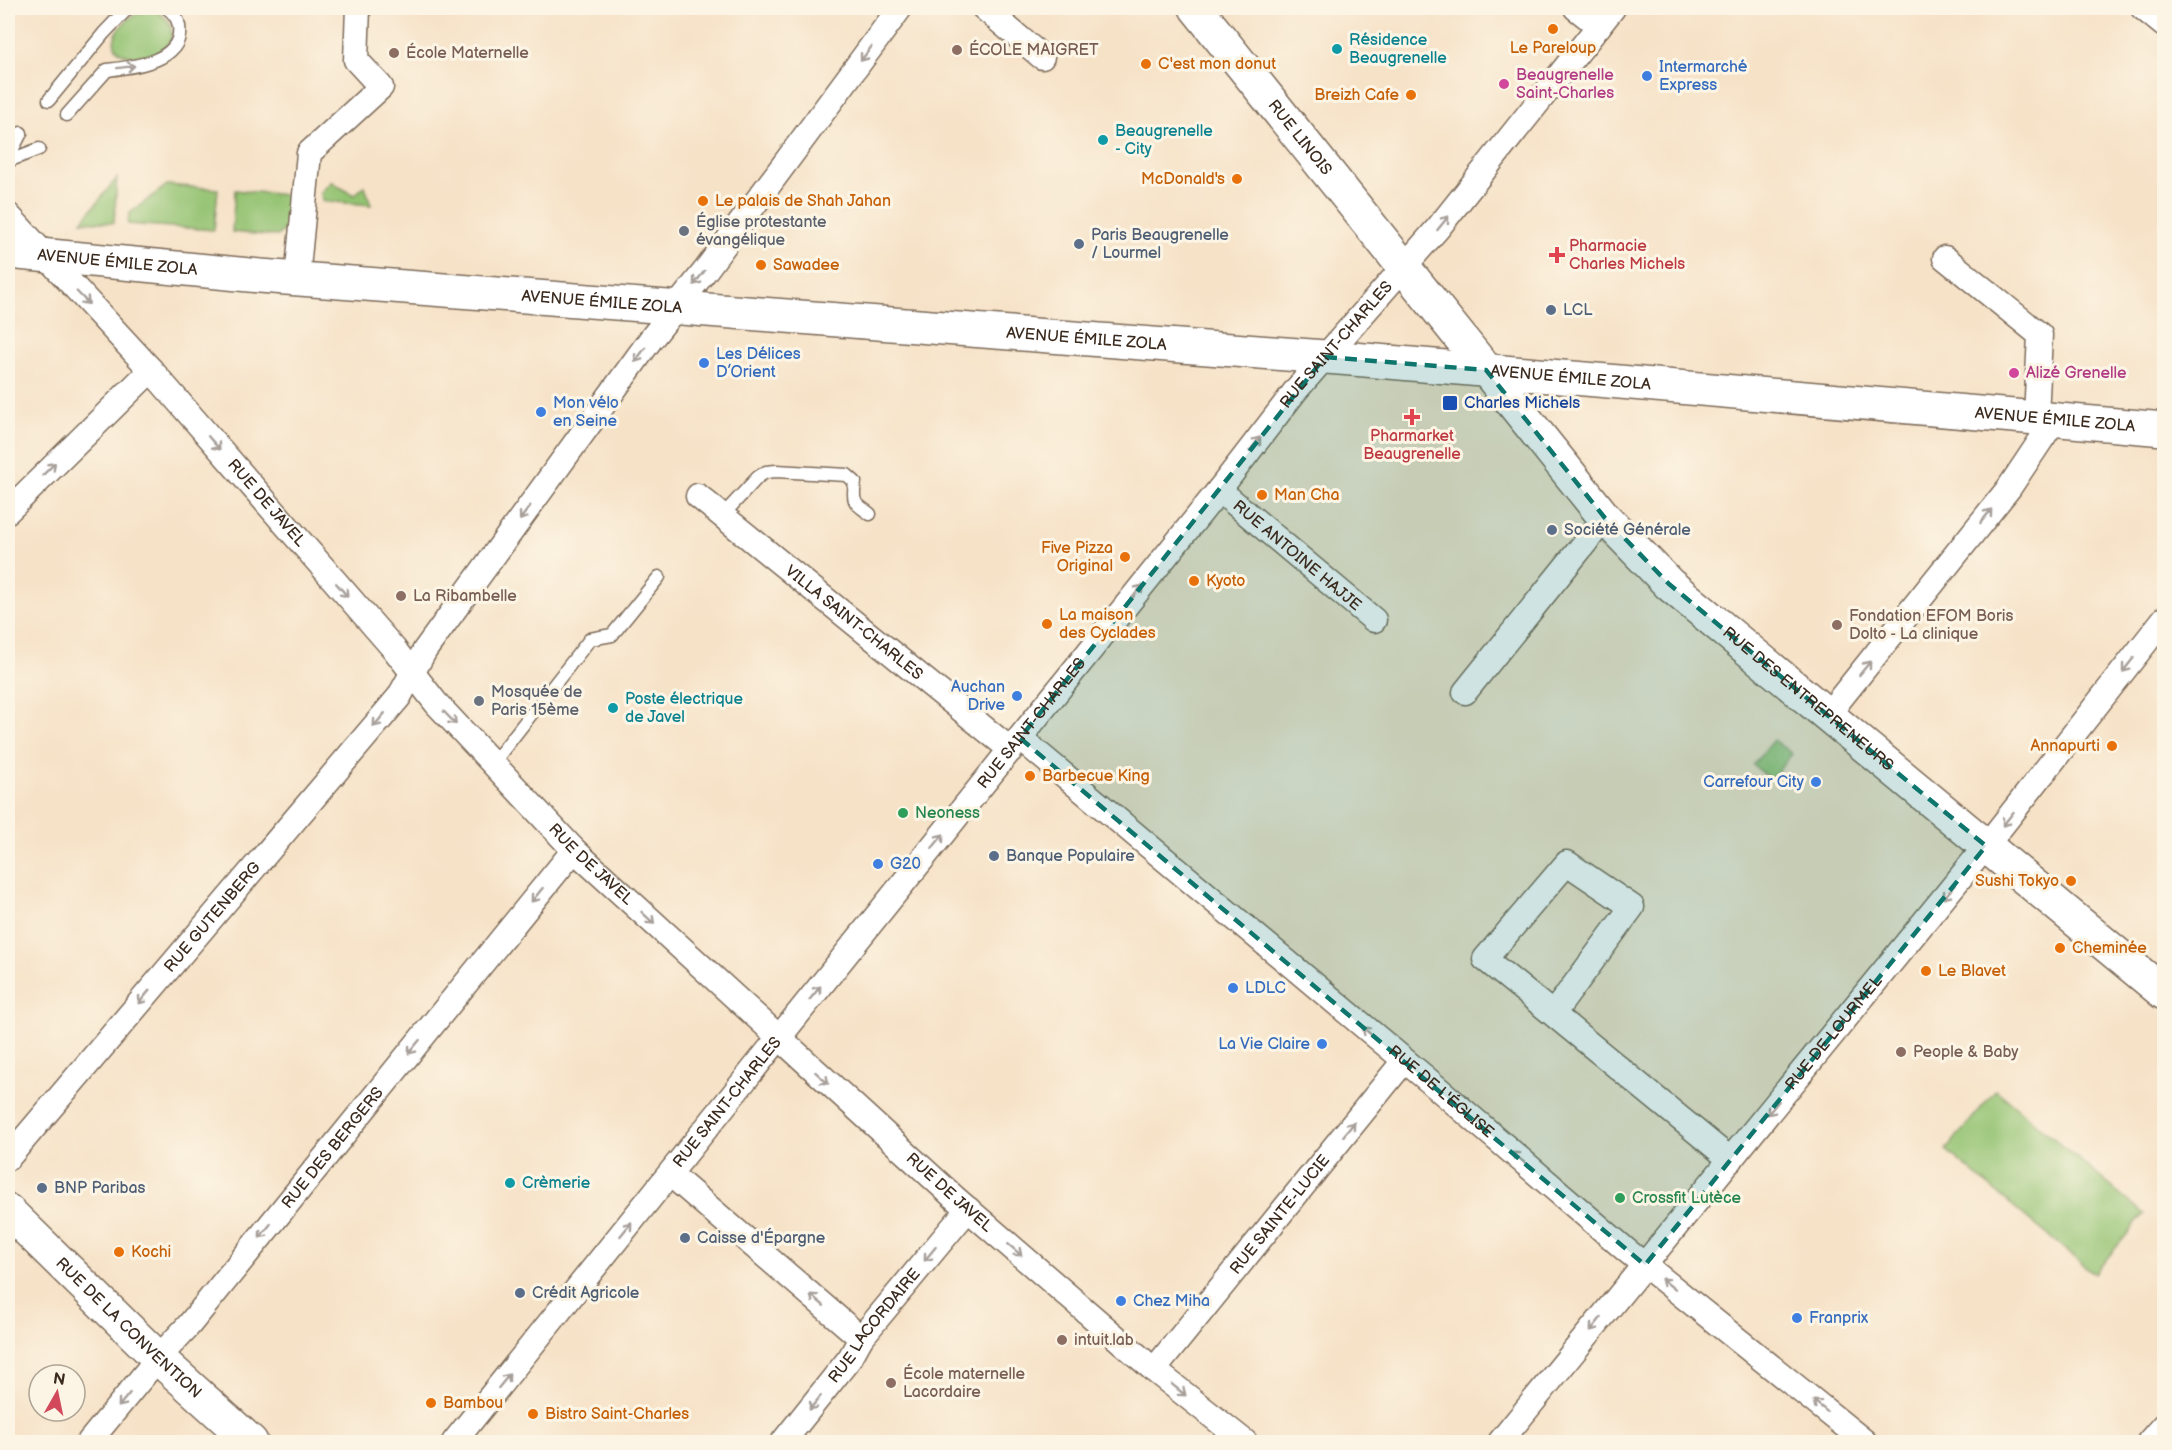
<svg xmlns="http://www.w3.org/2000/svg" width="2172" height="1450" viewBox="0 0 2172 1450" font-family="'Balsamiq Sans',sans-serif">
<rect width="100%" height="100%" fill="#fcf5e5"/>
<filter id="ink" filterUnits="userSpaceOnUse"><feTurbulence type="fractalNoise" baseFrequency=".0167" numOctaves="2"/><feDisplacementMap in="SourceGraphic" scale="12" xChannelSelector="R" yChannelSelector="G"/><feConvolveMatrix kernelMatrix="1 2 1 2 8 2 1 2 1" color-interpolation-filters="sRGB"/></filter>
<filter id="wash" filterUnits="userSpaceOnUse"><feTurbulence type="fractalNoise" baseFrequency=".008" numOctaves="4" result="noise"/><feDisplacementMap in="SourceGraphic" scale="24" xChannelSelector="R" yChannelSelector="G"/><feGaussianBlur stdDeviation="1.35" result="paint"/><feColorMatrix in="noise" values="0 0 0 0 0 0 0 0 0 0 0 0 0 0 0 0 0 1.4 0 .05"/><feComposite in="paint" operator="in"/></filter>
<g filter="url(#wash)">
<rect width="100%" height="100%" fill="#f6e2c7"/>
<path fill="#93c271" stroke="#677648" stroke-width="1.5" d="M150 10C166 14 174 24 171 40 155 67 93 60 122 25 130 16 138 12 150 10Z
M117 178 114 223 82 221Z
M332 181 336 185 354 195 365 186 371 205 322 201 321 192Z
M167 185 218 189 214 230 128 224 129 214Z
M235 190 297 196 295 221 277 236 232 232Z
M1773 740 1792 754 1771 780 1753 765Z
M1996 1090 2144 1214 2094 1274 1946 1150Z"/>
</g>
<g filter="url(#ink)">
<g fill="none" stroke-linecap="round" stroke-linejoin="round">
<g stroke="#7c6a59" stroke-width="15">
<path id="lane" d="M49 100 104 33 128 8
M67 115 107 70C132 67 184 62 179 26 178 18 174 13 167 8
M8 158 21 133
M8 161 39 149
M722 516 758 477 766 472 776 471 847 475 855 482C852 503 854 502 870 514
M493 763 590 639 612 635 659 577"/>
</g>
<g stroke="#7c6a59" stroke-width="27">
<g id="street">
<path d="M984 8 1042 57"/>
<path d="M1576 8 1599 26"/>
<path d="M2143 8 2164 25"/>
<path id="s1" d="M8 215 151 370 394 649 436 703 574 850 956 1199 1154 1370 1245 1442"/>
<path d="M1945 258 2040 335 2036 417"/>
<path d="M297 279 309 153 381 87 356 60 358 8"/>
<path id="s2" d="M1219 490 1374 620"/>
<path id="s3" d="M698 496 1011 750"/>
<path d="M8 511 151 370"/>
<path d="M1465 692 1605 518"/>
<path d="M1828 714 2009 488 2055 419"/>
<path id="s4" d="M1020 738 1428 1080 1626 1250 1865 1442"/>
<path d="M1553 1014 1485 959 1567 863 1632 907 1553 1014 1731 1160"/>
<path id="s5" d="M8 1158 399 697 425 650 651 339 705 271 900 8"/>
<path d="M670 1174 861 1338"/>
<path id="s6" d="M1154 1370 1404 1061"/>
<path id="s7" d="M89 1442 158 1358 189 1325 574 850"/>
<path id="s8" d="M454 1442 1219 490 1296 390 1438 228 1613 8"/>
<path id="s9" d="M783 1442 850 1358 861 1338 968 1209"/>
<path id="s10" d="M1500 1442 1986 846 2164 619"/>
<path d="M2149 1442 2164 1425"/>
</g>
</g>
<g stroke="#7c6a59" stroke-width="36">
<g id="secondary">
<path id="s11" d="M1196 8 1605 518 1669 584 2164 993"/>
<path id="s12" d="M8 252 260 276 1365 360 2164 429"/>
<path id="s13" d="M8 1211 158 1358 251 1442"/>
</g>
</g>
<use href="#lane" stroke="#fff" stroke-width="12"/>
<use href="#street" stroke="#fff" stroke-width="24"/>
<use href="#secondary" stroke="#fff" stroke-width="33"/>
</g>
<defs><path id="oneway-shaft" d="M-6 0H5M1.5-3L5.5 0L1.5 3" fill="none" stroke-width="1.6" stroke-linecap="round" stroke-linejoin="round" transform="scale(1.5)"/></defs>
<g stroke="#a79f9a">
<use href="#oneway-shaft" transform="translate(866 54) rotate(127)"/>
<use href="#oneway-shaft" transform="translate(126 67) rotate(-7)"/>
<use href="#oneway-shaft" transform="translate(1443 223) rotate(-51)"/>
<use href="#oneway-shaft" transform="translate(699 278) rotate(128)"/>
<use href="#oneway-shaft" transform="translate(83 298) rotate(46)"/>
<use href="#oneway-shaft" transform="translate(640 355) rotate(126)"/>
<use href="#oneway-shaft" transform="translate(214 443) rotate(49)"/>
<use href="#oneway-shaft" transform="translate(1255 444) rotate(-52)"/>
<use href="#oneway-shaft" transform="translate(49 469) rotate(-45)"/>
<use href="#oneway-shaft" transform="translate(525 513) rotate(126)"/>
<use href="#oneway-shaft" transform="translate(1986 516) rotate(-51)"/>
<use href="#oneway-shaft" transform="translate(342 590) rotate(49)"/>
<use href="#oneway-shaft" transform="translate(1137 592) rotate(-51)"/>
<use href="#oneway-shaft" transform="translate(2128 665) rotate(128)"/>
<use href="#oneway-shaft" transform="translate(1865 668) rotate(-51)"/>
<use href="#oneway-shaft" transform="translate(450 718) rotate(46)"/>
<use href="#oneway-shaft" transform="translate(379 720) rotate(130)"/>
<use href="#oneway-shaft" transform="translate(2008 819) rotate(128)"/>
<use href="#oneway-shaft" transform="translate(938 841) rotate(-51)"/>
<use href="#oneway-shaft" transform="translate(1949 892) rotate(129)"/>
<use href="#oneway-shaft" transform="translate(537 895) rotate(129)"/>
<use href="#oneway-shaft" transform="translate(648 918) rotate(43)"/>
<use href="#oneway-shaft" transform="translate(815 993) rotate(-51)"/>
<use href="#oneway-shaft" transform="translate(144 997) rotate(130)"/>
<use href="#oneway-shaft" transform="translate(1369 1033) rotate(-140)"/>
<use href="#oneway-shaft" transform="translate(414 1047) rotate(129)"/>
<use href="#oneway-shaft" transform="translate(822 1078) rotate(42)"/>
<use href="#oneway-shaft" transform="translate(1773 1108) rotate(129)"/>
<use href="#oneway-shaft" transform="translate(1349 1129) rotate(-51)"/>
<use href="#oneway-shaft" transform="translate(1519 1158) rotate(-139)"/>
<use href="#oneway-shaft" transform="translate(626 1229) rotate(-51)"/>
<use href="#oneway-shaft" transform="translate(265 1231) rotate(129)"/>
<use href="#oneway-shaft" transform="translate(1015 1250) rotate(41)"/>
<use href="#oneway-shaft" transform="translate(930 1254) rotate(129)"/>
<use href="#oneway-shaft" transform="translate(1668 1284) rotate(-141)"/>
<use href="#oneway-shaft" transform="translate(817 1300) rotate(-140)"/>
<use href="#oneway-shaft" transform="translate(1596 1324) rotate(129)"/>
<use href="#oneway-shaft" transform="translate(504 1381) rotate(-51)"/>
<use href="#oneway-shaft" transform="translate(1179 1390) rotate(39)"/>
<use href="#oneway-shaft" transform="translate(124 1400) rotate(129)"/>
<use href="#oneway-shaft" transform="translate(815 1403) rotate(129)"/>
<use href="#oneway-shaft" transform="translate(1820 1406) rotate(-141)"/>
</g>
</g>
<path fill="#0f766e" fill-opacity="0.2" stroke="#0f766e" stroke-width="4.5" stroke-dasharray="12 8" stroke-linejoin="round" d="M1325 357 1486 370 1605 518 1669 584 1986 846 1645 1265 1020 738Z"/>
<g fill="#e8710a" stroke="#fcf5e5" stroke-width="2">
<circle cx="1553" cy="29" r="6"/>
<circle cx="1146" cy="64" r="6"/>
<circle cx="1411" cy="95" r="6"/>
<circle cx="1237" cy="179" r="6"/>
<circle cx="703" cy="201" r="6"/>
<circle cx="761" cy="265" r="6"/>
<circle cx="1262" cy="495" r="6"/>
<circle cx="1125" cy="557" r="6"/>
<circle cx="1194" cy="581" r="6"/>
<circle cx="1047" cy="624" r="6"/>
<circle cx="2112" cy="746" r="6"/>
<circle cx="1030" cy="776" r="6"/>
<circle cx="2071" cy="881" r="6"/>
<circle cx="2060" cy="948" r="6"/>
<circle cx="1926" cy="971" r="6"/>
<circle cx="119" cy="1252" r="6"/>
<circle cx="431" cy="1403" r="6"/>
<circle cx="533" cy="1414" r="6"/>
</g>
<g fill="#0f9aa8" stroke="#fcf5e5" stroke-width="2">
<circle cx="1337" cy="49" r="6"/>
<circle cx="1103" cy="140" r="6"/>
<circle cx="613" cy="708" r="6"/>
<circle cx="510" cy="1183" r="6"/>
</g>
<g fill="#8d6e63" stroke="#fcf5e5" stroke-width="2">
<circle cx="957" cy="50" r="6"/>
<circle cx="394" cy="53" r="6"/>
<circle cx="401" cy="596" r="6"/>
<circle cx="1837" cy="625" r="6"/>
<circle cx="1901" cy="1052" r="6"/>
<circle cx="1062" cy="1340" r="6"/>
<circle cx="891" cy="1383" r="6"/>
</g>
<g fill="#3f7fe0" stroke="#fcf5e5" stroke-width="2">
<circle cx="1647" cy="76" r="6"/>
<circle cx="704" cy="363" r="6"/>
<circle cx="541" cy="412" r="6"/>
<circle cx="1017" cy="696" r="6"/>
<circle cx="1816" cy="782" r="6"/>
<circle cx="878" cy="864" r="6"/>
<circle cx="1233" cy="988" r="6"/>
<circle cx="1322" cy="1044" r="6"/>
<circle cx="1121" cy="1301" r="6"/>
<circle cx="1797" cy="1318" r="6"/>
</g>
<g fill="#d1479c" stroke="#fcf5e5" stroke-width="2">
<circle cx="1504" cy="84" r="6"/>
<circle cx="2014" cy="373" r="6"/>
</g>
<g fill="#6b7280" stroke="#fcf5e5" stroke-width="2">
<circle cx="684" cy="231" r="6"/>
<circle cx="479" cy="701" r="6"/>
</g>
<g fill="#5c6f8a" stroke="#fcf5e5" stroke-width="2">
<circle cx="1079" cy="244" r="6"/>
<circle cx="1551" cy="310" r="6"/>
<circle cx="1552" cy="530" r="6"/>
<circle cx="994" cy="856" r="6"/>
<circle cx="42" cy="1188" r="6"/>
<circle cx="685" cy="1238" r="6"/>
<circle cx="520" cy="1293" r="6"/>
</g>
<g fill="#e0444e" stroke="#fcf5e5" stroke-width="2">
<path d="M1554 246h6v6h6v6h-6v6h-6v-6h-6v-6h6z"/>
<path d="M1409 408h6v6h6v6h-6v6h-6v-6h-6v-6h6z"/>
</g>
<rect fill="#1a4fb4" stroke="#fcf5e5" stroke-width="2" x="1442" y="395" width="16" height="16" rx="3"/>
<g fill="#2e9e5b" stroke="#fcf5e5" stroke-width="2">
<circle cx="903" cy="813" r="6"/>
<circle cx="1620" cy="1198" r="6"/>
</g>
<g text-anchor="middle" dominant-baseline="central" stroke-width="6" stroke-linejoin="round" paint-order="stroke">
<g font-size="16" fill="#0d838f" stroke="#fcf5e5" text-anchor="start">
<text x="1349" y="40">Résidence<tspan x="1349" dy="18">Beaugrenelle</tspan></text>
<text x="1115" y="131">Beaugrenelle<tspan x="1115" dy="18">- City</tspan></text>
<text x="625" y="699">Poste électrique<tspan x="625" dy="18">de Javel</tspan></text>
<text x="522" y="1183">Crèmerie</text>
</g>
<g font-size="16" fill="#c56008" stroke="#fcf5e5" text-anchor="start">
<text x="1553" y="48" text-anchor="middle">Le Pareloup</text>
<text x="1158" y="64">C'est mon donut</text>
<text x="1399" y="95" text-anchor="end">Breizh Cafe</text>
<text x="1225" y="179" text-anchor="end">McDonald's</text>
<text x="715" y="201">Le palais de Shah Jahan</text>
<text x="773" y="265">Sawadee</text>
<text x="1274" y="495">Man Cha</text>
<text x="1113" y="548" text-anchor="end">Five Pizza<tspan x="1113" dy="18">Original</tspan></text>
<text x="1206" y="581">Kyoto</text>
<text x="1059" y="615">La maison<tspan x="1059" dy="18">des Cyclades</tspan></text>
<text x="2100" y="746" text-anchor="end">Annapurti</text>
<text x="1042" y="776">Barbecue King</text>
<text x="2059" y="881" text-anchor="end">Sushi Tokyo</text>
<text x="2072" y="948">Cheminée</text>
<text x="1938" y="971">Le Blavet</text>
<text x="131" y="1252">Kochi</text>
<text x="443" y="1403">Bambou</text>
<text x="545" y="1414">Bistro Saint-Charles</text>
</g>
<g font-size="16" fill="#785e54" stroke="#fcf5e5" text-anchor="start">
<text x="969" y="50">ÉCOLE MAIGRET</text>
<text x="406" y="53">École Maternelle</text>
<text x="413" y="596">La Ribambelle</text>
<text x="1849" y="616">Fondation EFOM Boris<tspan x="1849" dy="18">Dolto - La clinique</tspan></text>
<text x="1913" y="1052">People &amp; Baby</text>
<text x="1074" y="1340">intuit.lab</text>
<text x="903" y="1374">École maternelle<tspan x="903" dy="18">Lacordaire</tspan></text>
</g>
<g font-size="16" fill="#366cbe" stroke="#fcf5e5" text-anchor="start">
<text x="1659" y="67">Intermarché<tspan x="1659" dy="18">Express</tspan></text>
<text x="716" y="354">Les Délices<tspan x="716" dy="18">D’Orient</tspan></text>
<text x="553" y="403">Mon vélo<tspan x="553" dy="18">en Seine</tspan></text>
<text x="1005" y="687" text-anchor="end">Auchan<tspan x="1005" dy="18">Drive</tspan></text>
<text x="1804" y="782" text-anchor="end">Carrefour City</text>
<text x="890" y="864">G20</text>
<text x="1245" y="988">LDLC</text>
<text x="1310" y="1044" text-anchor="end">La Vie Claire</text>
<text x="1133" y="1301">Chez Miha</text>
<text x="1809" y="1318">Franprix</text>
</g>
<g font-size="16" fill="#b23c85" stroke="#fcf5e5" text-anchor="start">
<text x="1516" y="75">Beaugrenelle<tspan x="1516" dy="18">Saint-Charles</tspan></text>
<text x="2026" y="373">Alizé Grenelle</text>
</g>
<g font-size="16" fill="#3b2a1e" stroke="#fcf5e5">
<text stroke="none"><textPath href="#s11" startOffset="166">RUE LINOIS</textPath></text>
<text stroke="none"><textPath href="#s12" startOffset="110">AVENUE ÉMILE ZOLA</textPath></text>
<text stroke="none"><textPath href="#s12" startOffset="596">AVENUE ÉMILE ZOLA</textPath></text>
<text stroke="none"><textPath href="#s12" startOffset="1082">AVENUE ÉMILE ZOLA</textPath></text>
<text stroke="none"><textPath href="#s8" startOffset="1408">RUE SAINT-CHARLES</textPath></text>
<text stroke="none"><textPath href="#s12" startOffset="1568">AVENUE ÉMILE ZOLA</textPath></text>
<text stroke="none"><textPath href="#s12" startOffset="2054">AVENUE ÉMILE ZOLA</textPath></text>
<text stroke="none"><textPath href="#s1" startOffset="387">RUE DE JAVEL</textPath></text>
<text stroke="none"><textPath href="#s2" startOffset="102">RUE ANTOINE HAJJE</textPath></text>
<text stroke="none"><textPath href="#s3" startOffset="201">VILLA SAINT-CHARLES</textPath></text>
<text stroke="none"><textPath href="#s11" startOffset="926">RUE DES ENTREPRENEURS</textPath></text>
<text stroke="none"><textPath href="#s8" startOffset="922">RUE SAINT-CHARLES</textPath></text>
<text stroke="none"><textPath href="#s1" startOffset="873">RUE DE JAVEL</textPath></text>
<text stroke="none"><textPath href="#s5" startOffset="316">RUE GUTENBERG</textPath></text>
<text stroke="none"><textPath href="#s10" startOffset="528">RUE DE LOURMEL</textPath></text>
<text stroke="none"><textPath href="#s4" startOffset="550">RUE DE L'ÉGLISE</textPath></text>
<text stroke="none"><textPath href="#s8" startOffset="436">RUE SAINT-CHARLES</textPath></text>
<text stroke="none"><textPath href="#s7" startOffset="382">RUE DES BERGERS</textPath></text>
<text stroke="none"><textPath href="#s1" startOffset="1359">RUE DE JAVEL</textPath></text>
<text stroke="none"><textPath href="#s6" startOffset="200">RUE SAINTE-LUCIE</textPath></text>
<text stroke="none"><textPath href="#s9" startOffset="148">RUE LACORDAIRE</textPath></text>
<text stroke="none"><textPath href="#s13" startOffset="168">RUE DE LA CONVENTION</textPath></text>
</g>
<g font-size="16" fill="#5b616d" stroke="#fcf5e5" text-anchor="start">
<text x="696" y="222">Église protestante<tspan x="696" dy="18">évangélique</tspan></text>
<text x="491" y="692">Mosquée de<tspan x="491" dy="18">Paris 15ème</tspan></text>
</g>
<g font-size="16" fill="#4e5e75" stroke="#fcf5e5" text-anchor="start">
<text x="1091" y="235">Paris Beaugrenelle<tspan x="1091" dy="18">/ Lourmel</tspan></text>
<text x="1563" y="310">LCL</text>
<text x="1564" y="530">Société Générale</text>
<text x="1006" y="856">Banque Populaire</text>
<text x="54" y="1188">BNP Paribas</text>
<text x="697" y="1238">Caisse d'Épargne</text>
<text x="532" y="1293">Crédit Agricole</text>
</g>
<g font-size="16" fill="#be3a42" stroke="#fcf5e5" text-anchor="start">
<text x="1569" y="246">Pharmacie<tspan x="1569" dy="18">Charles Michels</tspan></text>
<text x="1412" y="436" text-anchor="middle">Pharmarket<tspan x="1412" dy="18">Beaugrenelle</tspan></text>
</g>
<g font-size="16" fill="#164399" stroke="#fcf5e5" text-anchor="start">
<text x="1464" y="403">Charles Michels</text>
</g>
<g font-size="16" fill="#27864d" stroke="#fcf5e5" text-anchor="start">
<text x="915" y="813">Neoness</text>
<text x="1632" y="1198">Crossfit Lutèce</text>
</g>
</g>
<rect width="2172" height="1450" fill="none" stroke="#fcf5e5" stroke-width="30"/>
<g transform="translate(57 1393) rotate(9)"><circle r="28" fill="#fcf5e5" stroke="#afa495" stroke-width="1.5"/>
<path d="M0-4.5L10 22L0 15L-10 22Z" fill="#d1495b"/>
<text y="-9" font-size="16" font-weight="bold" text-anchor="middle" fill="#3b2a1e">N</text>
</g>
</svg>
